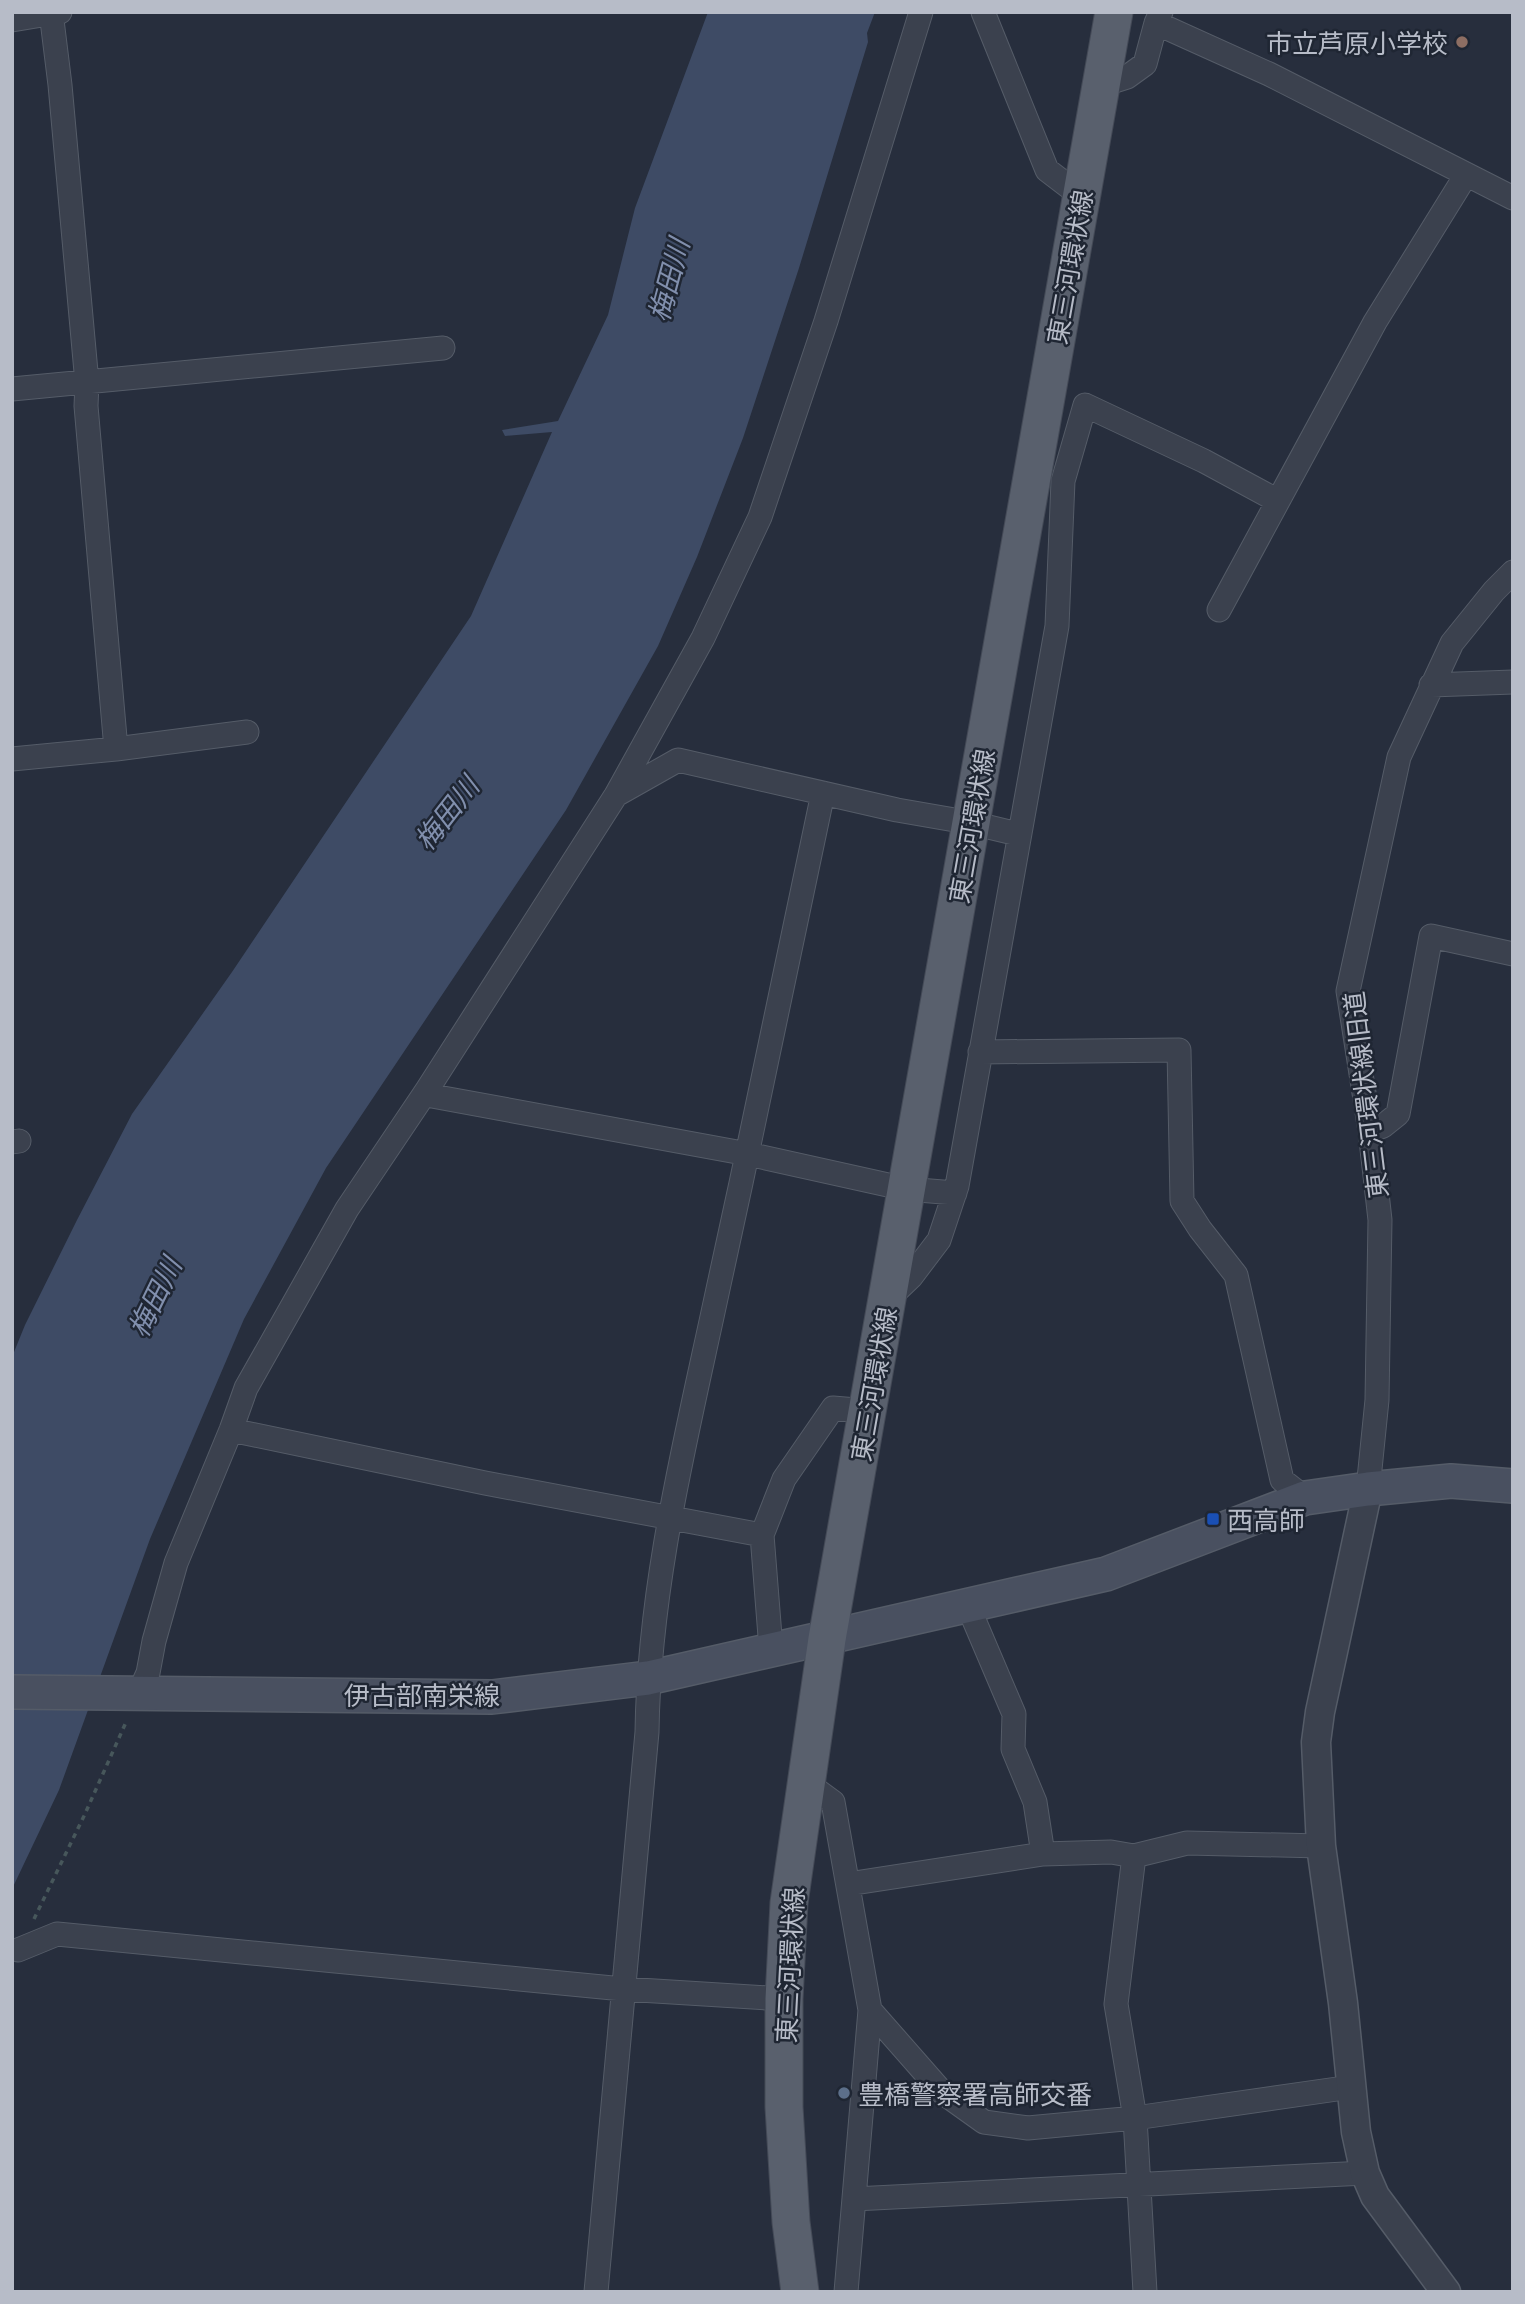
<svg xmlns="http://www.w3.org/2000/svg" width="1525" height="2304" viewBox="0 0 1525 2304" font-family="'Exo 2','Noto Sans JP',sans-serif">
<rect width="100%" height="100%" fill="#272e3d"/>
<path fill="#3e4b65" d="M708 12H875L867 33 868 42 799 268 743 438 697 557 658 646 566 810 326 1168 244 1319 150 1539 59 1790 12 1889V1357L25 1325 77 1220 132 1114 232 972 471 616 552 432 505 436 502 430 558 421 608 315 635 208Z"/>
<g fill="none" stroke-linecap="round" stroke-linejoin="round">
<g stroke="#555c68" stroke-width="25">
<path id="minor" d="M51 12 60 85 87 383 86 406 116 749
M983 12 1047 170 1081 196
M12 20 60 12
M1156 23 1269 74 1513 198
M1102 85 1127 77 1145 64 1156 23 1161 12
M12 389 443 348
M1219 610 1375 322 1466 175
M1431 685 1513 682
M12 759 116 749 247 732
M616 795 678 760 897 810 972 823 1018 834
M980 1052 1179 1050 1182 1201 1200 1229 1236 1275 1282 1480 1305 1498
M427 1090 432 1096 748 1154 906 1189 955 1193
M1370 1131 1383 1126 1398 1114 1431 936 1513 954
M12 1142 19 1141
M888 1299 911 1277 939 1240 957 1186 1057 626 1063 481 1085 405 1204 461 1278 501
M231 1430 485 1483 762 1535
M1368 1489 1377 1400 1380 1220 1370 1131 1348 991 1399 757 1452 643 1494 591 1513 572
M968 1606 1014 1714 1013 1749 1035 1802 1043 1854
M771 1649 762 1535 784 1479 833 1408 868 1411
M139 1693 148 1673 154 1641 176 1563 231 1430 246 1388 347 1209 427 1090 616 795 703 638 760 517 826 321 921 12
M807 1783 833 1802 870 2010 846 2292
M1134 1856 1116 2004 1135 2118 1145 2292
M848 1884 1043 1854 1111 1852 1134 1856 1187 1843 1321 1846
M18 1950 57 1934 623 1989 784 1999
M870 2010 942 2092 984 2122 1028 2128 1135 2118 1351 2087
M854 2199 1365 2173
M596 2292 647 1732C649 1582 687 1435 718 1289 754 1124 789 959 823 793"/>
</g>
<g stroke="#555c68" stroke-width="31">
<path id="tertiary" d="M1368 1489 1320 1712 1316 1742 1321 1846 1343 2003 1356 2132 1365 2173 1375 2196 1446 2292"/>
</g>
<g stroke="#555c68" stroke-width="36">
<path id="secondary" d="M12 1692 492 1697 648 1678 1106 1574 1305 1498 1368 1489 1451 1481 1513 1486"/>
</g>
<g stroke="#444a57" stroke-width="39">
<path id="primary" d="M800 2292 791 2222 784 2107V1999L789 1903 827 1639 1114 12"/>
</g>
<path stroke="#47575b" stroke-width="3.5" stroke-dasharray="5 5" stroke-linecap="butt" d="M34 1919 84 1816 127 1720"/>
<use href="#minor" stroke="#3b414e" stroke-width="23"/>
<use href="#tertiary" stroke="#3b414e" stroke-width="28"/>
<use href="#secondary" stroke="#495060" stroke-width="33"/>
<use href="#primary" stroke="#59606d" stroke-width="37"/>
</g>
<circle fill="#8d6e63" stroke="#1f2633" stroke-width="2.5" cx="1462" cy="42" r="7"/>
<rect fill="#1a4fb4" stroke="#1f2633" stroke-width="2.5" x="1206" y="1512" width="14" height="14" rx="3.5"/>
<circle fill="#5c6f8a" stroke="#1f2633" stroke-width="2.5" cx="844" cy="2093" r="7"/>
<g text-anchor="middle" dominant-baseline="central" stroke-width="5" stroke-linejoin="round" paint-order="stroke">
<g font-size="26" fill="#b7bcc8" stroke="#1f2633" text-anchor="start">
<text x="1448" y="42" text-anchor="end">市立芦原小学校</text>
<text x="1227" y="1519">西高師</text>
<text x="858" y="2093">豊橋警察署高師交番</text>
</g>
<g font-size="26" fill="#b7bcc8" stroke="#1f2633">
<text transform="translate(1069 267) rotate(-80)">東三河環状線</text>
<text transform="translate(971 826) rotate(-80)">東三河環状線</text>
<text transform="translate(1365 1095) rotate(-97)">東三河環状線旧道</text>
<text transform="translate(873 1384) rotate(-80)">東三河環状線</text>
<text x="422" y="1694">伊古部南栄線</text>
<text transform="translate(789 1965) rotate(-87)">東三河環状線</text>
</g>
<g font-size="28" font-style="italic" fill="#818fad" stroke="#1f2633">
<text transform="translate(668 280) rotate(-75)">梅田川</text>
<text transform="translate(446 813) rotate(-52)">梅田川</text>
<text transform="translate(154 1297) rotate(-64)">梅田川</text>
</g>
</g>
<rect width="1525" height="2304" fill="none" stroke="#b7bcc8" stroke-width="28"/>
</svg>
